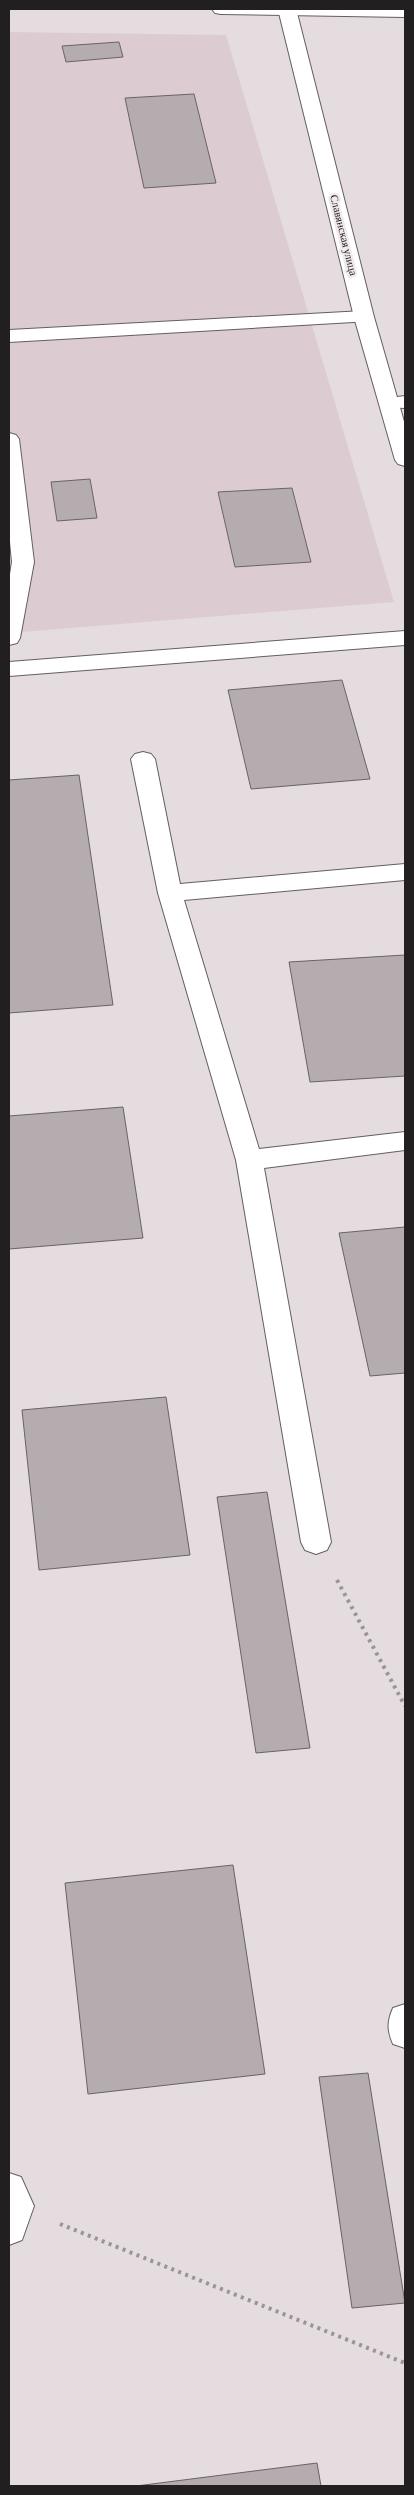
<svg xmlns="http://www.w3.org/2000/svg" width="414" height="2495" viewBox="0 0 414 2495" font-family="'Crimson Pro',serif">
<rect width="100%" height="100%" fill="#e4dcdf"/>
<path fill="#dcccd1" d="M9 32 226 35 394 602 9 633Z"/>
<path fill="#b4acae" stroke="#6a6365" d="M119 42 123 57 66 62 62 46Z
M194 94 216 183 144 188 125 98Z
M90 479 97 518 57 521 51 482Z
M292 488 311 562 235 567 218 492Z
M342 680 370 779 251 789 228 690Z
M79 775 113 1005 9 1013V780Z
M405 955V1076L310 1082 289 962Z
M123 1107 143 1238 9 1249V1116Z
M405 1227V1373L370 1376 339 1233Z
M166 1397 190 1555 39 1570 22 1410Z
M267 1492 310 1748 256 1753 217 1497Z
M233 1865 265 2074 88 2094 65 1883Z
M368 2073 405 2303 352 2308 319 2077Z
M317 2463 321 2486H136Z"/>
<g fill="none" stroke-linecap="round" stroke-linejoin="round">
<g stroke="#645e60" stroke-width="2">
<path id="service" d="M364 311 371 313 374 317 371 321 9 342V330Z
M405 396V408L382 407 379 403 382 399Z
M9 433 16 435 19 439 34 562 20 638 17 643 9 645V580L12 562 9 532Z
M405 631V645L9 676V662Z
M143 752 151 754 155 759 180 884 405 864V880L184 900 259 1149 405 1132V1150L264 1168 331 1542 327 1550 316 1554 305 1550 301 1542 236 1160 158 893 131 759 135 754Z
M405 2004V2048L393 2044C387 2030 387 2022 393 2008Z
M9 2173 21 2177 34 2206 22 2240 9 2245Z"/>
</g>
<g stroke="#645e60" stroke-width="2">
<path id="minor" d="M278 9H296L374 317 405 425V466L398 464 395 460 354 317Z"/>
</g>
<g stroke="#645e60" stroke-width="2">
<path id="tertiary" d="M212 9H405V17L221 14 215 13Z"/>
</g>
<path stroke="#9a9497" stroke-width="4" stroke-dasharray="3 4.5" stroke-linecap="butt" d="M337 1580 405 1706
M60 2224 405 2363"/>
<use href="#service" fill="#fff" fill-rule="evenodd"/>
<use href="#minor" fill="#fff" fill-rule="evenodd"/>
<use href="#tertiary" fill="#fff" fill-rule="evenodd"/>
</g>
<g text-anchor="middle" dominant-baseline="central" stroke-width="5" stroke-linejoin="round" paint-order="stroke">
<g font-size="11" fill="#221f20" stroke="#f1eaec">
<text transform="translate(344 235) rotate(76)">Славянская улица</text>
</g>
</g>
<rect width="414" height="2495" fill="none" stroke="#221f20" stroke-width="20"/>
</svg>
